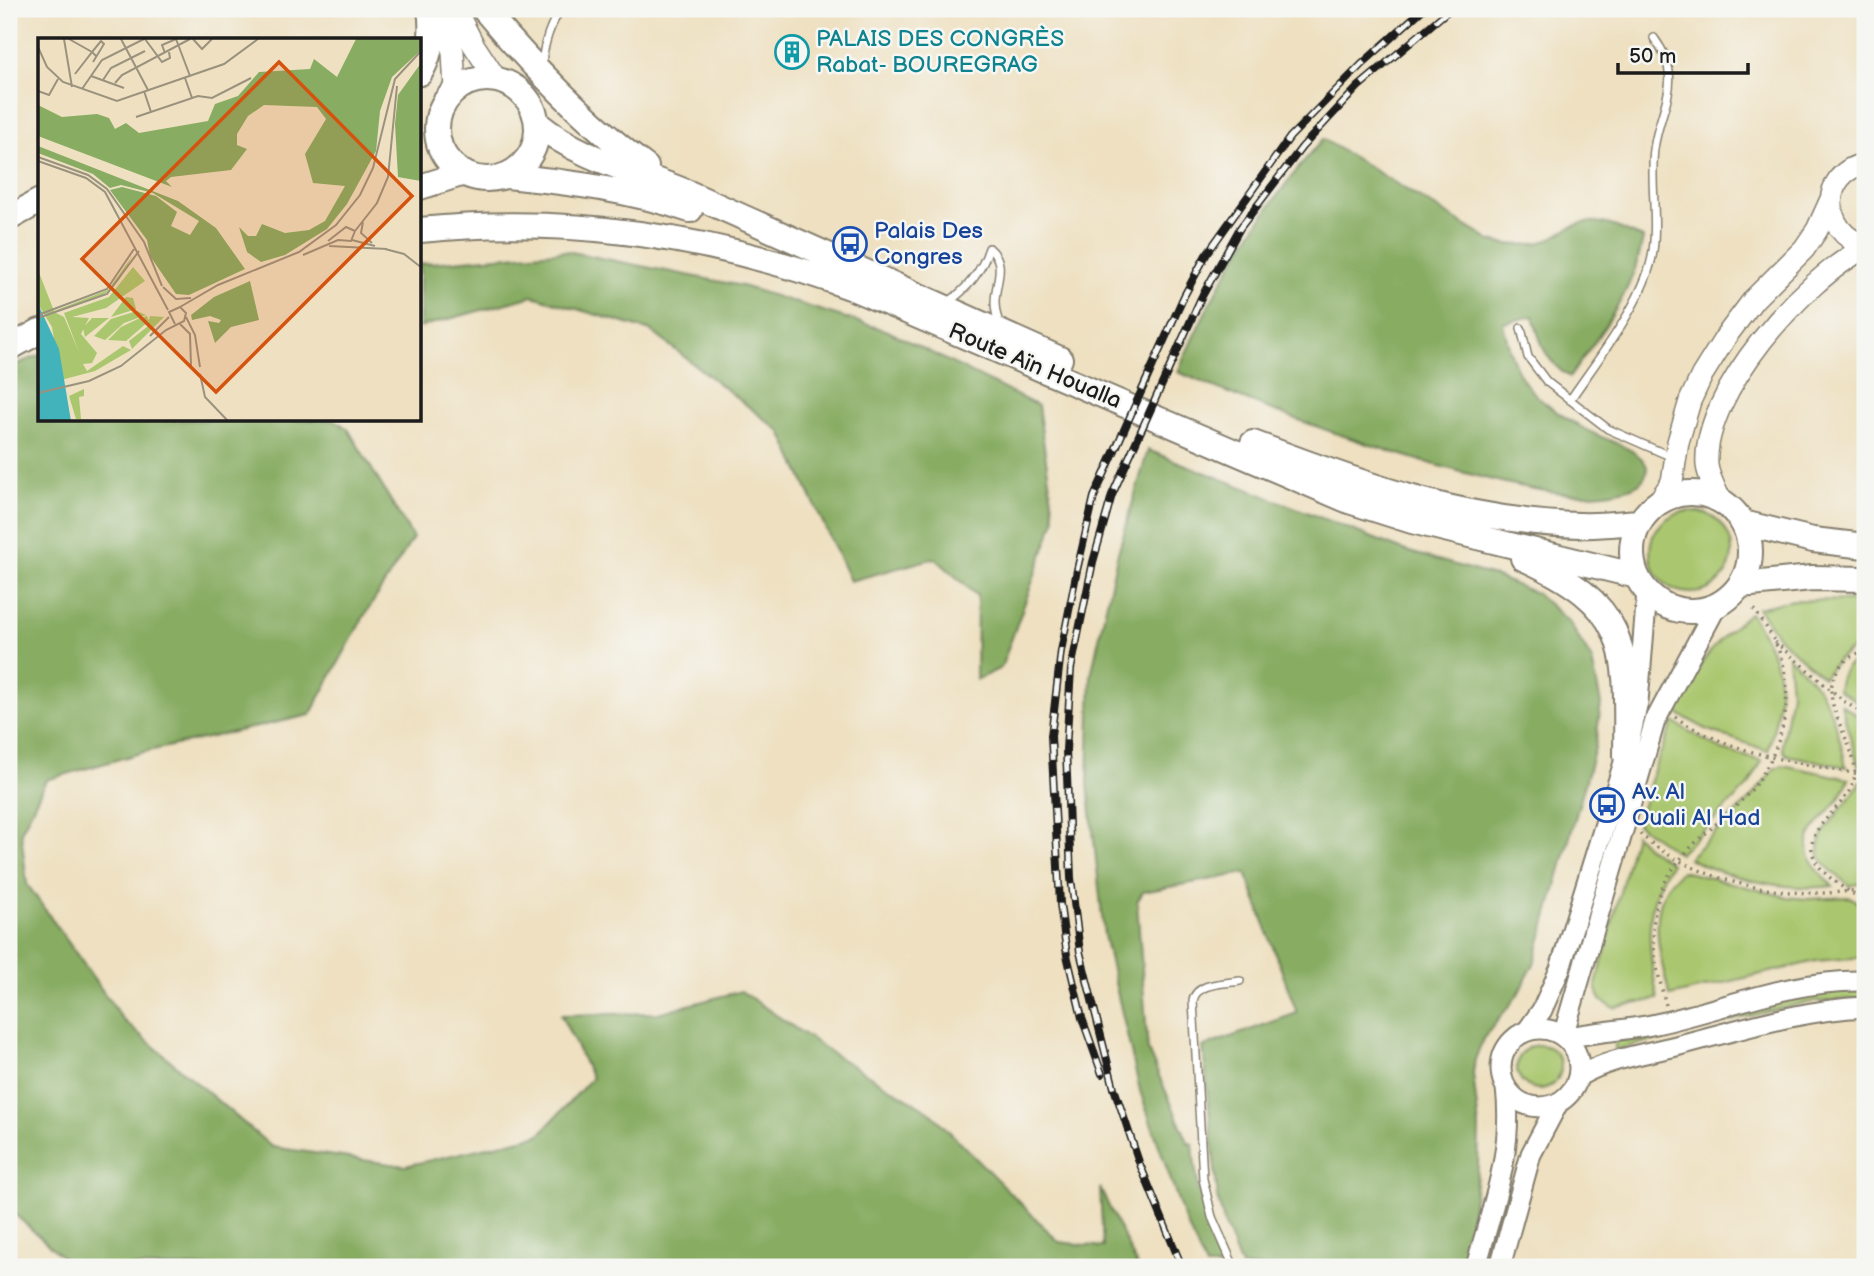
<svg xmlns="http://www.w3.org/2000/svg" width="1874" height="1276" viewBox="0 0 1874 1276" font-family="'Balsamiq Sans',sans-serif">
<rect width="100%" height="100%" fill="#f6f6f2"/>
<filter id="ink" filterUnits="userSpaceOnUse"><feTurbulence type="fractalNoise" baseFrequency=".0143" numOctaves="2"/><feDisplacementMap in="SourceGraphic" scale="14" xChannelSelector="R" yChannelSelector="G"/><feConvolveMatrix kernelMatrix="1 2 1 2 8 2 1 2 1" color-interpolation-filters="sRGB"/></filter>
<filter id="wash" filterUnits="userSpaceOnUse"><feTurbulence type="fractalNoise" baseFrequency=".00686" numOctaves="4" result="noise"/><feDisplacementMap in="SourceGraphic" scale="28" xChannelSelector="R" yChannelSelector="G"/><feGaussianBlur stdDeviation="1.57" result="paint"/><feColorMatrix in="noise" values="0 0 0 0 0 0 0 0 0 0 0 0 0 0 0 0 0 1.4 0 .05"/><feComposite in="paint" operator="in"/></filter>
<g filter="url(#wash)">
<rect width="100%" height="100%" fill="#eee0c0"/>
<path fill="#aac76f" stroke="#637246" stroke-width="2" d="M1650 552a41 41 0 1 1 82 0a41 41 0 1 1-82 0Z
M1793 600 1865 601V645C1847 648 1834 663 1823 677L1780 639 1758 608Z
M1750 613C1786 669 1785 688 1768 751L1708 730 1676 713C1697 667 1710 644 1750 613Z
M1788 656C1797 665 1807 674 1815 684 1832 706 1841 740 1846 767L1787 755 1783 751 1782 745 1791 693Z
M1865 658V706L1838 690C1840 672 1846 662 1865 658Z
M1841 704 1865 721V766L1858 765Z
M1673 722 1722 750 1762 761 1749 785 1679 854 1637 824 1655 767Z
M1783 765 1849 779C1832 827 1775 833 1833 886 1789 892 1727 878 1688 858L1749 800 1775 768Z
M1860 781H1865V883L1849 886C1841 878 1831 872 1824 863 1804 838 1851 805 1860 781Z
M1635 834 1647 847 1671 863C1642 905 1648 952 1658 999L1614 1008 1600 1000 1596 985Z
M1682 871 1787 897 1807 899 1850 897 1865 906V957L1816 961 1670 996C1660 958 1643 899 1682 871Z
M1850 990 1865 991V998L1803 1003 1615 1050V1041C1695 1032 1770 998 1850 990Z
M1517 1067a22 22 0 1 1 44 0a22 22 0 1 1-44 0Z"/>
<path fill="#87ac62" stroke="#52643f" stroke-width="2" d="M1323 139 1491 241C1511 246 1531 247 1550 239 1564 232 1575 222 1591 222 1609 221 1626 232 1643 238 1633 295 1601 331 1570 377 1545 362 1540 342 1533 316L1503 323C1508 345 1513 366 1526 384 1541 403 1562 416 1583 428 1599 438 1641 448 1647 467 1647 482 1635 487 1622 490 1574 502 1511 485 1465 473 1366 447 1272 412 1178 372 1214 285 1261 209 1323 139Z
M566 251 742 286 888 331 1038 406 1055 520 1001 668 976 680 977 596 935 558 850 581 781 432 651 331 533 296 420 327V264Z
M40 355V420H335L348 429 413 538 363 618 310 715 144 752 46 780 21 832 27 884 124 1021 272 1147 405 1166 539 1135 592 1078 561 1015 658 1013 741 991 833 1054 929 1111 1059 1242 1103 1247 1100 1188 1138 1267H73L9 1209V367Z
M1148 450 1406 551 1494 576 1536 593 1569 622 1592 660 1601 704 1595 748 1534 964 1517 996 1483 1039 1475 1060 1473 1073 1479 1127 1478 1168 1469 1235 1462 1267H1241L1224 1223 1218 1200 1203 1047 1297 1013 1246 873 1143 892 1137 902 1148 1051 1189 1144 1193 1143C1196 1188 1205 1228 1225 1267H1206L1185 1221 1140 1091 1104 935 1088 784 1091 675 1117 556Z"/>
</g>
<g filter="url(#ink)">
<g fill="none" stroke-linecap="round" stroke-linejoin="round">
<g stroke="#857e6e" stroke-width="10">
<path id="service" d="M542 64C544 43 549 26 561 9
M947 303C966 290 982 271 989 248 1008 263 995 282 995 302 995 310 997 318 1000 325
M1521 328 1528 357 1547 382 1608 429 1672 457
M1570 400C1597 360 1647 298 1653 251 1658 218 1650 183 1654 149 1660 105 1686 81 1654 38
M1234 1267 1212 1217 1203 1179 1193 1001C1196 982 1224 984 1240 981"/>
</g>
<g stroke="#857e6e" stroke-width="23">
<path id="tertiary" d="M1501 1068a39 39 0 1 1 78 0a39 39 0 1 1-78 0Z
M1527 1031 1542 1010 1560 969 1626 756 1638 702 1647 592
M1563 1036 1655 721 1716 607
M1566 1038C1595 1031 1626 1031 1656 1024 1725 1009 1793 979 1865 981
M1579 1076C1608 1059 1643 1054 1676 1046 1738 1030 1800 1010 1865 1007
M1476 1267C1492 1207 1514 1152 1506 1088
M1500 1267 1531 1154 1558 1103"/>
</g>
<g stroke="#857e6e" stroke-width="24">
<path id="secondary" d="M440 9 453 52 455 90
M455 9 473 44 496 79
M1865 164C1819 172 1821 234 1865 245
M1720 500C1716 490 1708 476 1707 465 1702 393 1804 279 1865 248
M1659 501 1672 482 1678 442 1690 401 1702 375 1727 335 1754 299 1804 249 1817 230 1832 197"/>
</g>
<g stroke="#857e6e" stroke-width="28">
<path id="trunk" d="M484 9C529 63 589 125 646 167
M420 73C432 54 433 31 430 9
M437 129a50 50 0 1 1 100 0a50 50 0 1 1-100 0Z
M538 124C581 160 640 172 691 194 814 248 937 303 1060 359
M506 176C569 182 630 190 690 210
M420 187 464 173
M9 218 40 201
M420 230C567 215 711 236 850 287L1349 501 1412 521 1637 576
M9 348 40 331
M1253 443C1361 484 1464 522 1580 525 1600 526 1620 523 1639 522
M1632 552a59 59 0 1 1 118 0a59 59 0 1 1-118 0Z
M1743 523 1813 540 1865 546
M1523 558C1632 607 1627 648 1626 756
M1741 585 1812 578 1865 579"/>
</g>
<path stroke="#857e6e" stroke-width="3.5" stroke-dasharray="2 5" stroke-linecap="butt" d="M1775 642 1845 702 1865 715
M1865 651C1854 654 1845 659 1839 668 1815 701 1854 737 1855 771 1856 803 1809 821 1812 850 1815 873 1847 890 1865 901
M1675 717C1732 755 1799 763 1865 775
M1640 834C1698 884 1790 902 1865 889
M1666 1005C1656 967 1645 927 1662 889 1679 849 1715 828 1744 798 1778 763 1798 701 1780 654 1774 637 1763 622 1753 608"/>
<use href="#service" stroke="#fff" stroke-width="7"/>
<use href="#tertiary" stroke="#fff" stroke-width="19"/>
<use href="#secondary" stroke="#fff" stroke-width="21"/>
<use href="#trunk" stroke="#fff" stroke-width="24"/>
<g stroke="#1c1c1c" stroke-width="8">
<path id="rail" d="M1102 1074 1082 1018 1067 955 1060 904 1051 736 1061 651 1077 570 1094 497 1184 296 1206 255 1290 137 1362 64 1423 9
M1182 1267 1139 1162 1114 1088 1080 952 1071 878 1066 750 1071 669 1093 562 1112 495 1201 298 1240 228 1302 147 1358 87 1450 9"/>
</g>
<use href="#rail" stroke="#f6f6f2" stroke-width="5" stroke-dasharray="16" stroke-linecap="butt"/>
</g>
</g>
<defs>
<g id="building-ring" transform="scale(1.75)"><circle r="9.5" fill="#f6f6f2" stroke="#0f9aa8" stroke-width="1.5"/><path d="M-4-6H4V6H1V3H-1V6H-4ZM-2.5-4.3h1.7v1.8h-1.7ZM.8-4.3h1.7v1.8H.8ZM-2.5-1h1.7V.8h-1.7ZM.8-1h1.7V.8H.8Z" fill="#0f9aa8"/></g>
<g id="bus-ring" transform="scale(1.75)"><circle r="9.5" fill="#f6f6f2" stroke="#1a4fb4" stroke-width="1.5"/><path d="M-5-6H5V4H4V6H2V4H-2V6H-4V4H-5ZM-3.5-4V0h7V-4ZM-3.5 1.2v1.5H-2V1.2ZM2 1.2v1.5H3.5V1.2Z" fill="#1a4fb4"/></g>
</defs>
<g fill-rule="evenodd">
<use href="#building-ring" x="792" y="52"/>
<use href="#bus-ring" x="850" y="244"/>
<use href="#bus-ring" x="1607" y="805"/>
</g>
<g text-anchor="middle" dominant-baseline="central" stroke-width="5" stroke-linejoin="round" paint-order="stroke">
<g font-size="23" fill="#0d838f" stroke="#f6f6f2" text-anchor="start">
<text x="816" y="39">PALAIS DES CONGRÈS<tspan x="816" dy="26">Rabat- BOUREGRAG</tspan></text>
</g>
<g font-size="23" fill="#164399" stroke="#f6f6f2" text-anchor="start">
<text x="874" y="231">Palais Des<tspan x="874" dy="26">Congres</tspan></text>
<text x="1632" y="792">Av. Al<tspan x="1632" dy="26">Ouali Al Had</tspan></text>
</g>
<g font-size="23" fill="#1c1c1c" stroke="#f6f6f2">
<text transform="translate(1035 366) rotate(23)">Route Aïn Houalla</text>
</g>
</g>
<g transform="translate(38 38)">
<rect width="383" height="383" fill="#eee0c0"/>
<path d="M95 217 81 242 71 253 61 259 16 274 26 279 41 314 26 275 71 259 95 229 107 243 68 270 34 279 51 280 43 296 59 315 54 325 45 326 49 333 85 308 93 312 57 333 23 342 14 289 0 266V232L16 273 70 252ZM88 259 95 260 98 271 73 279ZM99 273 108 277 86 285 67 302 56 298 73 281ZM112 278 126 279 94 311 91 303 109 289ZM54 280H71L47 299 45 290ZM102 280 109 278 111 283 88 303 70 302 83 289ZM46 351V358L41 359 43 381H38L31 358Z" fill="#aac76f"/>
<path d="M318 1H383V12L354 39 342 73 338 113 309 166 289 191 247 217 223 224 209 214 201 189 210 198H218L224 186 247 195 271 192 287 183 307 148 275 145 267 116 288 81 279 69 226 67 210 78 199 96V107L209 111 193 132 133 139 128 143 134 149 0 98V67L24 79 59 76 71 80 77 91 88 85 101 95 170 83 177 66 200 58 221 34 272 31 276 21 299 39ZM383 25V143L360 139 357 86 360 57ZM0 108 140 163 178 190 207 231 151 257 138 256 112 218 109 202 72 152 84 149 118 158 139 174 133 188 152 197 161 183 115 155 83 147 72 150 55 136 0 115ZM212 243 221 282 193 289 177 305 170 283 181 285 183 282 172 278 154 282 153 277 176 259Z" fill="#87ac62"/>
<path d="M0 266 21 311 33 383H0Z" fill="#43b3bb"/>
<path fill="none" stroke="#9a927e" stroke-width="2" d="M26 1 34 49M31 1 54 14 37 36M83 1 110 52M107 1 124 24 132 20 131 14M138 1 152 38M155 1 164 11 174 1M0 9 9 29 25 44 79 63 186 26 220 1M127 15 124 7 138 1M55 24 66 6 63 3 54 14 58 18M53 38 86 50M147 40 154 60M65 42 73 30 107 13M77 45 84 37 152 1M44 51 64 22 106 1M0 53 11 57 20 41M106 53 113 74M98 79 160 58 174 60 213 40M0 119 50 137 69 151 106 204 124 248M0 123 48 140 67 154 130 272M325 184 323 195 334 205M317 193 339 165 350 139 359 48M314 202 337 208M290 203 308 189 317 193M291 208 349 211M347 211 366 216 384 230M265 217 300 202 313 203 317 193M125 249 138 261 153 260M142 269 180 247 261 214 298 187 322 157 335 130 357 41 384 12M0 277 69 251 96 211M148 279 157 297 162 329M0 280 69 256 101 213M142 286 152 296 153 328M112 298 131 279M162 336 167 359 190 383M0 355 51 343 83 328 128 292 146 283 148 275 142 269 131 274 137 286"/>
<path fill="#d4530e" fill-opacity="0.15" stroke="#d4530e" stroke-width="3.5" d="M241 24 374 158 178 354 44 221Z"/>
<rect width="383" height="383" fill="none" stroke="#1c1c1c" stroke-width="3.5"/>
</g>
<rect width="1874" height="1276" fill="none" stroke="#f6f6f2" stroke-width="35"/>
<path d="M1618 63v10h130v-10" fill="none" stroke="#1c1c1c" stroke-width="3.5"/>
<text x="1629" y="63" font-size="21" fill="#1c1c1c" stroke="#f6f6f2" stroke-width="5" paint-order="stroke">50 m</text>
</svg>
